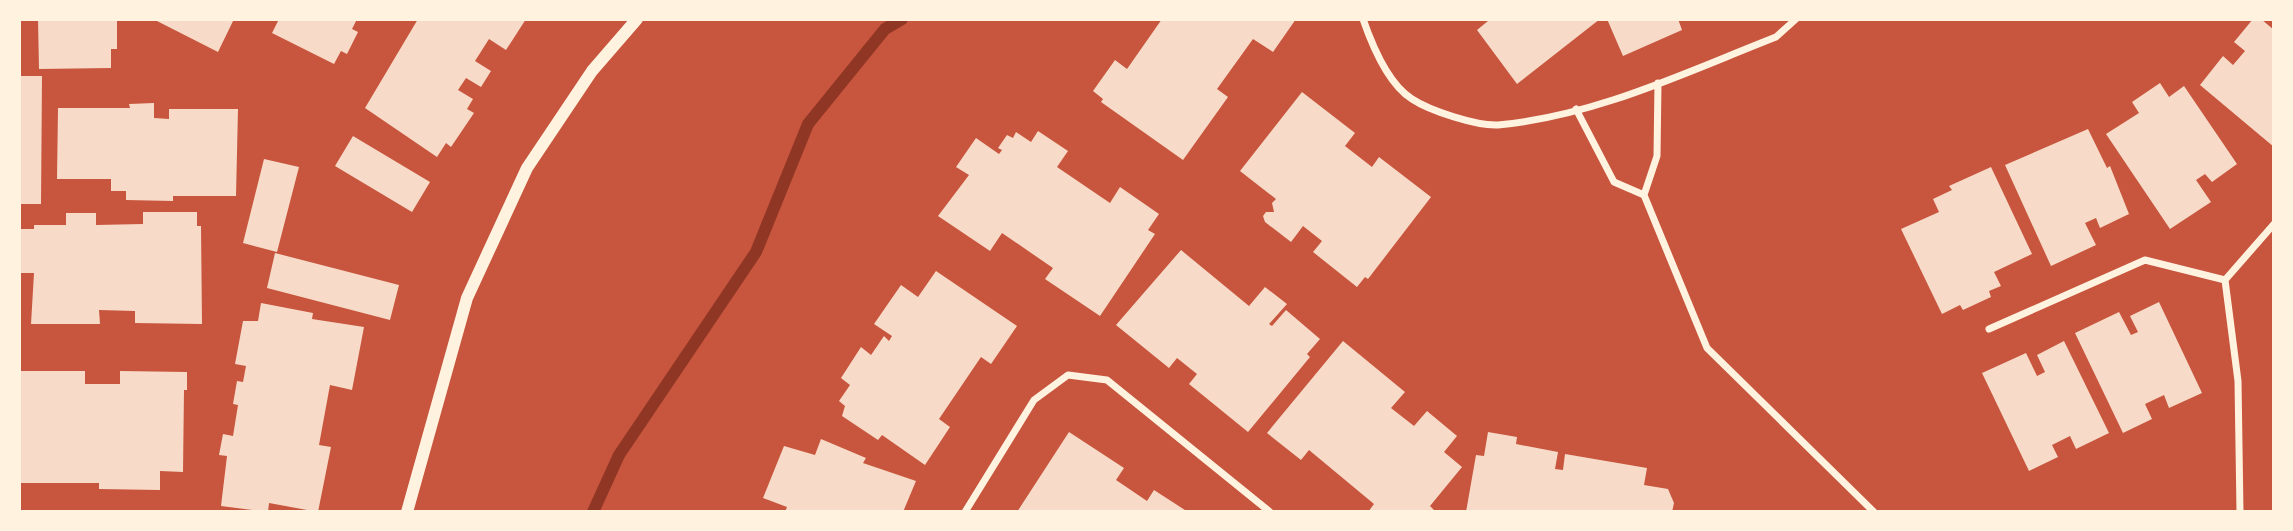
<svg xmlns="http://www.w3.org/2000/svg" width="2293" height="531" viewBox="0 0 2293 531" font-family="'Alegreya Sans',sans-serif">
<rect width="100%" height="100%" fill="#c8553d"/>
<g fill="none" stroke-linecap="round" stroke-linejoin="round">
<path stroke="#8f3625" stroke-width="12" d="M593 512 619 455 756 252 808 124 885 29 902 19"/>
</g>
<path fill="#f7dbc8" d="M38 19H117V49H111V68L39 69Z
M153 19H234L218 52Z
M279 19H357L352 29 358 32 347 54 341 51 334 64 272 33Z
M418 19H526L506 50 489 39 475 61 491 71 481 87 466 78 458 90 473 99 467 109 474 113 451 147 446 143 437 157 365 108Z
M1162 19H1296L1273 52 1253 39 1217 89 1228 97 1183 160 1101 102 1103 99 1093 91 1115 60 1127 69Z
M1486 19H1600L1517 84 1477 30 1488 21Z
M1607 19H1678L1682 30 1623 56Z
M2253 19H2261L2274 30V147L2200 85 2223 56 2233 65 2245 51 2234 42Z
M19 76H42L41 204H19Z
M2160 83 2169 97 2184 86 2237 164 2212 182 2205 174 2196 180 2211 202 2170 229 2106 134 2139 113 2132 102Z
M1302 92 1355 133 1345 146 1372 167 1379 157 1431 197 1368 279 1365 277 1357 287 1313 252 1322 241 1303 226 1291 242 1265 222 1263 216 1266 212H1274L1272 203 1276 199 1240 171Z
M154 103V118L169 119V109H238L236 196H173V201L126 200V191H111V179H57L58 108H130L129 104Z
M2088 129 2107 168 2110 166 2129 214 2100 228 2096 218 2085 223 2096 245 2051 266 2005 165Z
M1038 131 1068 151 1057 167 1110 203 1120 187 1159 214 1148 230 1155 234 1100 316 1045 279 1053 268 1002 233 990 251 938 216 969 175 956 167 976 138 999 154 1002 150 998 148 1007 135 1013 138 1016 132 1031 142Z
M353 136 430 182 412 212 335 166Z
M264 159 299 167 277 252 243 243Z
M1991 167 2032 254 1994 272 2001 286 1989 291 1991 297 1963 310 1960 305 1942 314 1901 229 1939 212 1933 199 1952 190 1949 186Z
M143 212H197V226H201L202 324 135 323V311L99 310 100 324H31L34 273H21V229H34V225H66V213H96V225L143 224Z
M1181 250 1249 306 1265 287 1287 304 1269 324 1272 326 1286 310 1320 339 1307 354 1310 357 1248 432 1189 384 1197 374 1177 358 1169 368 1116 325Z
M275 253 399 285 390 320 267 288Z
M936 271 1017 326 991 364 981 357 939 419 950 427 925 465 882 435 878 440 842 416 845 406 839 401 850 385 841 378 861 347 871 355 884 336 889 341 892 336 874 324 901 285 918 297Z
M2159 302 2202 393 2169 408 2164 395 2145 404 2152 419 2123 433 2075 333 2119 312 2131 335 2138 332 2130 316Z
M261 303 313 313 312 319 364 327 352 390 330 385 319 445 331 447 318 512 269 503 268 512 221 506 227 456 219 455 223 434 233 436 238 405 233 404 237 381 243 382 246 366 235 364 243 321H258Z
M1343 341 1405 392 1391 408 1414 426 1427 411 1457 436 1444 452 1462 467 1430 506 1436 512H1368L1374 504 1309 450 1301 460 1267 433Z
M2064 341 2109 433 2076 449 2070 436 2052 445 2058 457 2029 471 1982 373 2026 353 2037 376 2045 372 2037 355Z
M19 371H85V384H120V371L187 372V390H184L183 472 160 471V490L99 489V483H19Z
M1069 432 1124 468 1116 480 1147 501 1154 490 1188 512H1017Z
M1488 432 1517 437 1516 444 1558 452 1555 469 1563 470 1565 454 1647 468 1644 485 1668 489 1674 503 1672 512H1466L1476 455 1484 456Z
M821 439 866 458 863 463 916 481 903 512H785L787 507 763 498 784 446 815 455Z"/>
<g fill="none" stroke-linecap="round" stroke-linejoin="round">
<path stroke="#fff3e0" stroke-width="7" d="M1363 19C1372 45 1388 84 1412 99 1430 111 1477 126 1498 125 1596 116 1686 72 1776 37L1796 19
M1658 83 1657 156 1644 195 1707 348 1874 512
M1576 109 1614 182 1644 195
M2225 280 2238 381 2240 512
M2225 280 2274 224
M1989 329 2145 260 2225 280
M965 512 1034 400 1068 375 1107 380 1270 512"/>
<path stroke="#fff3e0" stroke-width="12" d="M407 512 467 298 527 168 592 71 637 19"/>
</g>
<rect width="2293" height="531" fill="none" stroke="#fff3e0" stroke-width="42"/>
</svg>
